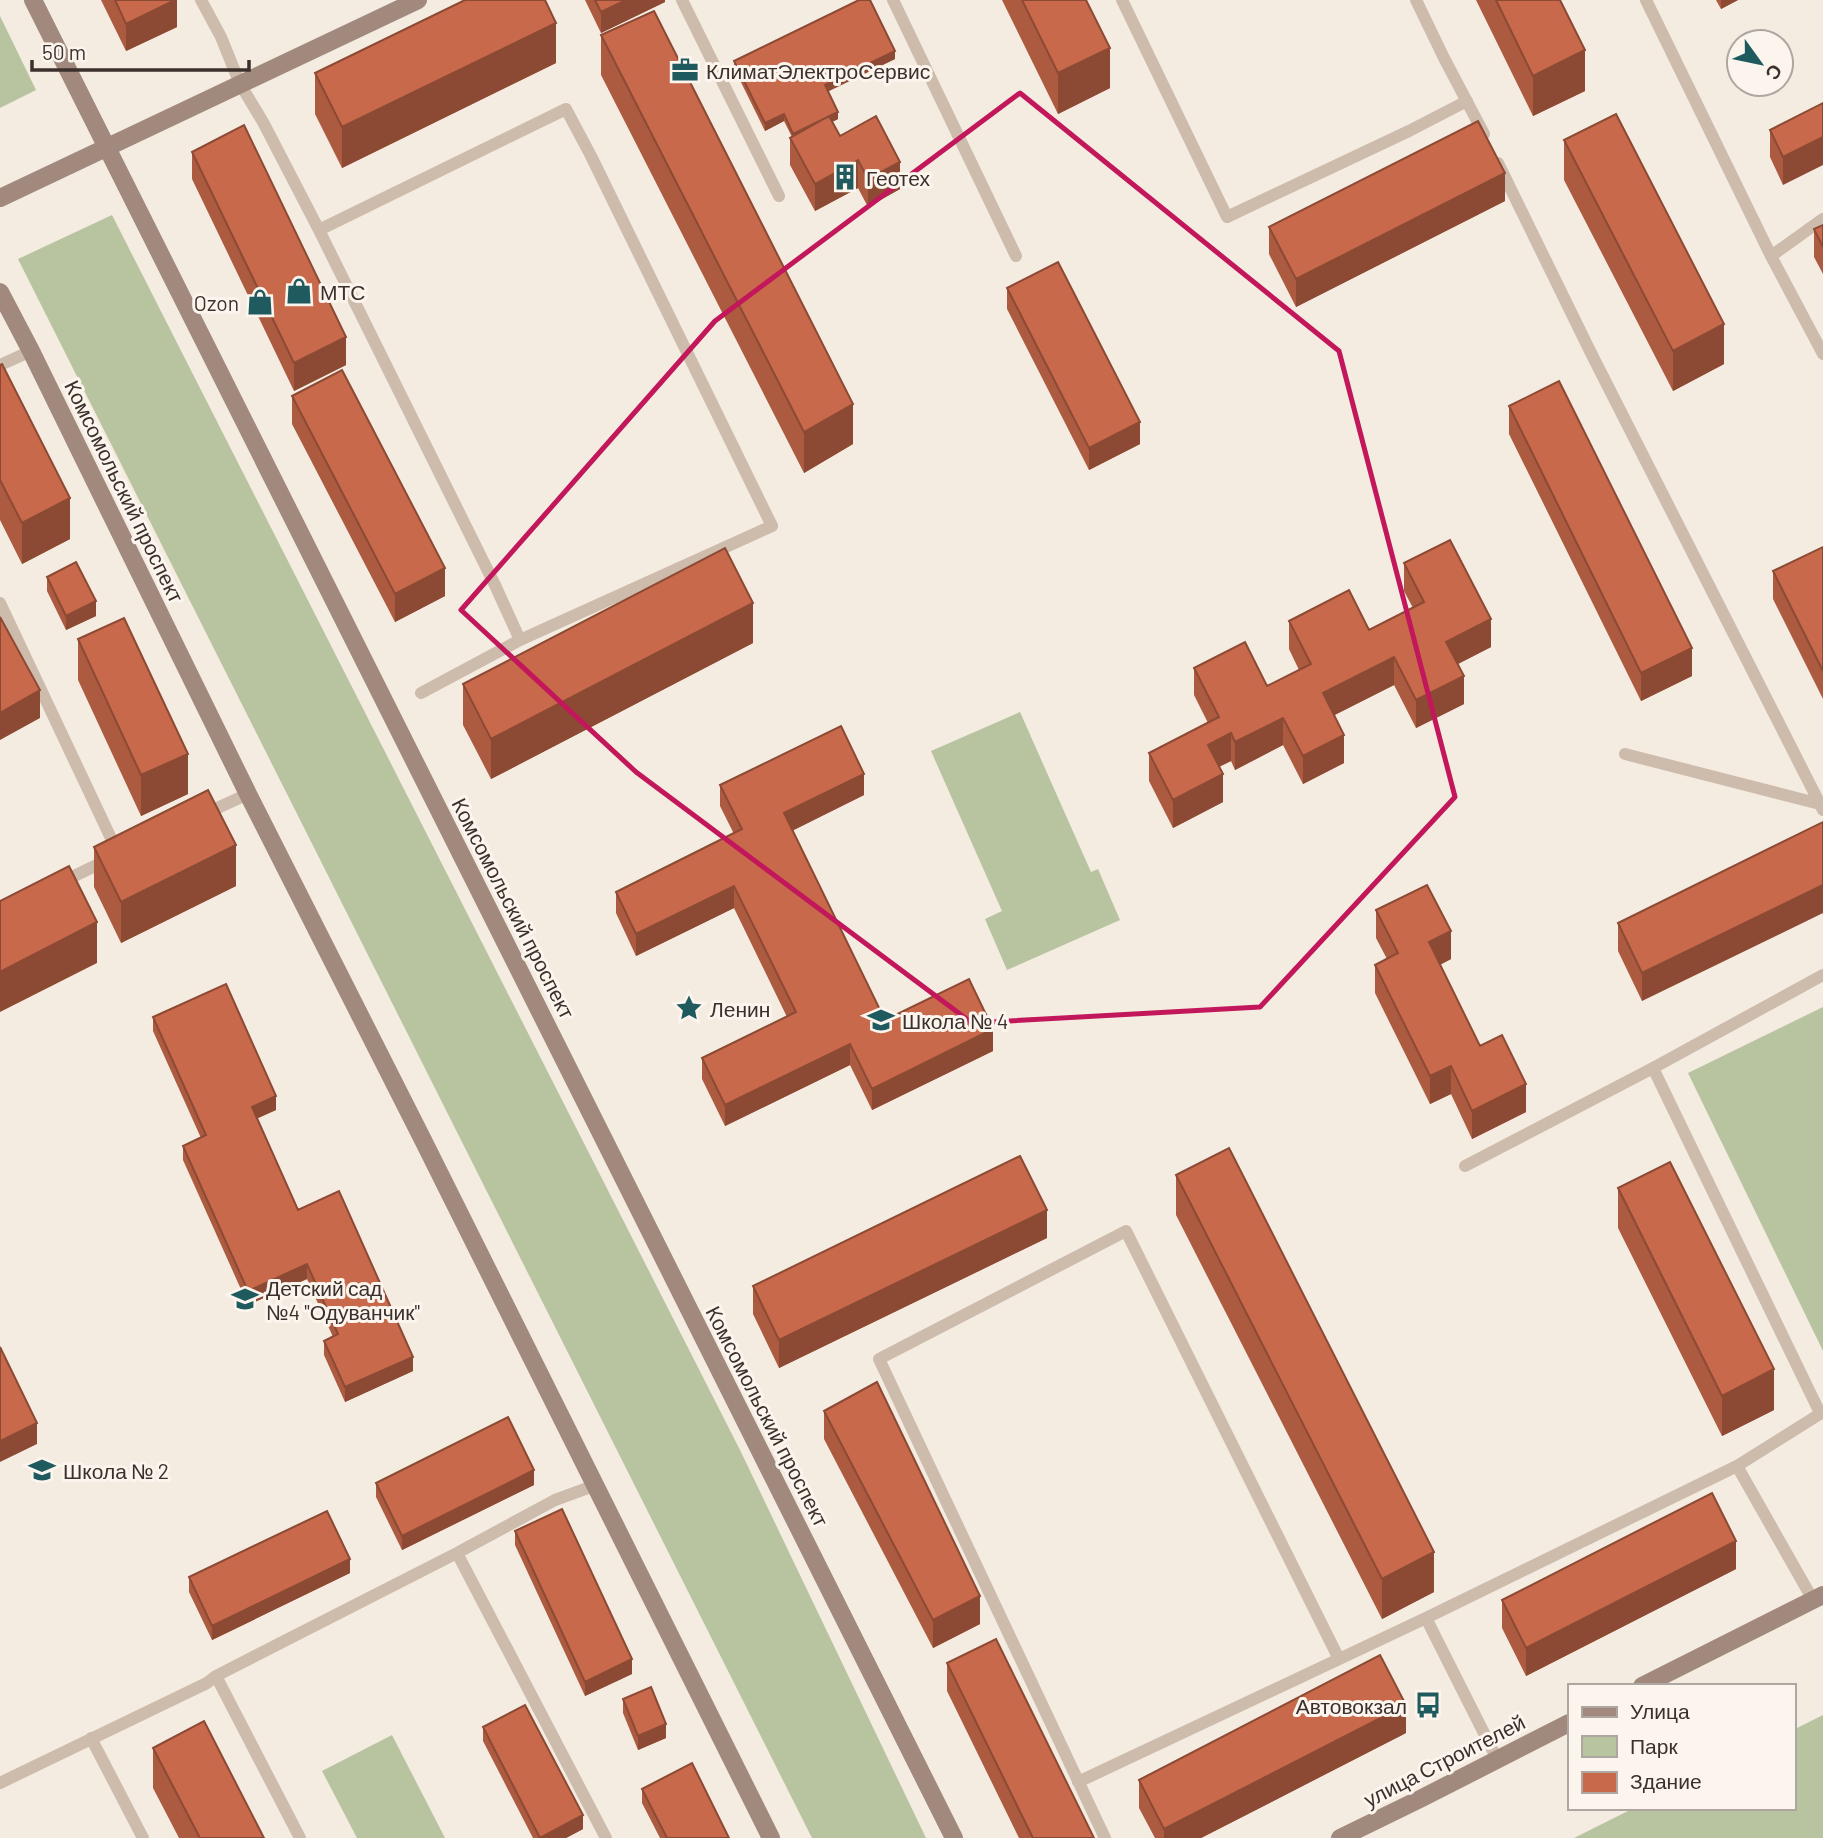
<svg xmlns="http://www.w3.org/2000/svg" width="1823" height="1838" viewBox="0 0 1823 1838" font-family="Barlow,sans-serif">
<rect width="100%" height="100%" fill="#f4ebe1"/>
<path fill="#b8c4a0" d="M0 16 36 90 0 108Z
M112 215 741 1452 926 1838H812L18 259Z
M1020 712 1091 872 1098 869 1120 920 1007 970 985 919 1002 911 931 751Z
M1823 1007V1351L1688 1073Z
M1823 1715V1838H1574L1634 1808H1793V1730Z
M392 1735 445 1838H357L322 1771Z"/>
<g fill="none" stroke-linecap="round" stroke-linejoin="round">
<path stroke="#cdbbac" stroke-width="12" d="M201 0 221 37 240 84 263 122 319 230 495 585 520 640
M682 0 779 196
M893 0 1016 256
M1122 0 1227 217 1409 131 1467 101
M1416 0 1444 58 1484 134
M1646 0 1771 256
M1498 163 1590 351 1823 810
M1823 219 1771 256 1823 354
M319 230 566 109 591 156 772 526 520 640 421 693
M0 365 31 351
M0 603 118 853
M1625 754 1820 804
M202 815 248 794
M60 883 107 860
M1653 1068 1820 1413
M1465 1166 1653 1068 1823 975
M1737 1466 1813 1600
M457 1553 606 1838
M1426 1618 1497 1759
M216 1676 300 1838
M91 1738 143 1838
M1078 1782 1426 1618 1737 1466 1823 1412
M0 1783 207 1683 216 1676 457 1553 555 1500 596 1485
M1105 1838 879 1359 1126 1231 1339 1659"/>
<path stroke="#a18a7d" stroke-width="18" d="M33 0 954 1838
M0 198 418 0
M0 292 31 351 248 794 424 1142 771 1838
M1642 1686 1823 1595
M1340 1838 1422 1798 1569 1723"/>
</g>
<path fill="#ac5a40" d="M101 0H177V27L126 51Z
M585 0H665V2L601 33Z
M1002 0H1086L1110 88 1058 114Z
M1476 0H1560L1585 91 1533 116Z
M1716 0H1738L1721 9Z
M601 35 853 444 804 473 601 75Z
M895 59 828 91 838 119 832 122 840 136 900 189 868 207 858 188 815 211 790 165V138L792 137 784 121 765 131 734 68V61Z
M556 63 342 168 315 114V73Z
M1823 103 1783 185 1770 157V130Z
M1564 140 1724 364 1673 391 1564 180Z
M192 152 346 365 294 391 192 179Z
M1505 201 1296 307 1269 254V227Z
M1823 225V274L1814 257V229Z
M1007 288 1140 444 1089 470 1007 309Z
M0 365 70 539 22 564 0 520Z
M292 396 445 596 395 622 292 424Z
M1509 406 1692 676 1641 701 1509 434Z
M1823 547V699L1773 599V571Z
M1404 563 1491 647 1458 664 1464 704 1416 728 1394 685 1334 715 1344 763 1303 784 1283 745 1235 770 1231 761 1219 767 1223 802 1173 828 1149 781V753L1208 723 1194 695V668L1267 686 1299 670 1289 649V621L1369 630 1413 608 1404 591Z
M47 577 96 616 66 630 47 591Z
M78 639 188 794 141 816 78 680Z
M753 643 491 779 463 725V684Z
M720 785 864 795 793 830 885 1020 993 1051 872 1110 850 1065 725 1126 702 1079V1058L787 1017 734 908 636 956 616 913V892L734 834 720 806Z
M1823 822 1642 1001 1618 951V923Z
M94 847 236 886 121 943 94 887Z
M1376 910 1451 959 1440 965 1480 1046 1526 1112 1472 1139 1451 1094 1430 1104 1375 993V965L1387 959 1376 938Z
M153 1017 276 1110 257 1118 298 1210 413 1371 345 1402 324 1355V1341L333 1337 307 1279 248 1305 183 1160V1146L201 1138 153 1031Z
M1176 1175 1434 1592 1382 1619 1176 1215Z
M1618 1188 1774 1410 1722 1436 1618 1228Z
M1047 1238 779 1368 753 1314V1286Z
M824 1411 980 1624 933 1648 824 1439Z
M376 1483 534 1485 402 1550 376 1497Z
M515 1531 632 1674 585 1696 515 1545Z
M1736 1569 1526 1676 1502 1628V1600Z
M350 1573 212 1640 189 1592V1577Z
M947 1663 1094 1838H1019L947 1691Z
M623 1699 666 1738 638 1750 623 1713Z
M483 1727 583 1829 566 1838H533L483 1741Z
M1406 1733 1201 1838H1155L1139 1808V1780Z
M153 1748 264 1838H179L153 1788Z
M642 1789 729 1838H660L642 1803Z"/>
<path fill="#8c4a34" d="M175 0H177V27L126 51V24Z
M626 0H665V2L601 33V12Z
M1721 0H1738L1721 9Z
M556 23V63L342 168V127Z
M1110 48V88L1058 114V73Z
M1585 50V91L1533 116V76Z
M895 51V59L825 93V85Z
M838 112V119L793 141V134Z
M784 114V121L765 131V123Z
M1823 137V165L1783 185V157Z
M858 160V188L815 211V184Z
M900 162V189L868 207V179Z
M1505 173V201L1296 307V279Z
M1724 324V364L1673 391V351Z
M346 337V365L294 391V363Z
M853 404V444L804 473V432Z
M1140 422V444L1089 470V448Z
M70 498V539L22 564V523Z
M445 568V596L395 622V594Z
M96 601V616L66 630V616Z
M753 603V643L491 779V739Z
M1491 619V647L1446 670V642Z
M1692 648V676L1641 701V673Z
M1394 657V685L1323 721V693Z
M1464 676V704L1416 728V700Z
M40 690V718L0 740V713Z
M1283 718V745L1235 770V742Z
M1231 733V761L1208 772V745Z
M1344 735V763L1303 784V756Z
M188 754V794L141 816V775Z
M864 774V795L784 835V813Z
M1223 774V802L1173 828V800Z
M236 845V886L121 943V902Z
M1823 885V913L1642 1001V973Z
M734 886V908L636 956V934Z
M97 922V963L0 1012V972Z
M1451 931V959L1429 970V942Z
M993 1029V1051L872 1110V1089Z
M850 1044V1065L725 1126V1105Z
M1451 1066V1094L1430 1104V1076Z
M1526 1084V1112L1472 1139V1111Z
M276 1096V1110L252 1121V1107Z
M1047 1210V1238L779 1368V1340Z
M307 1264V1279L248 1305V1291Z
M413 1357V1371L345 1402V1387Z
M1774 1369V1410L1722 1436V1396Z
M37 1423V1444L0 1462V1441Z
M534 1470V1485L402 1550V1536Z
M1736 1541V1569L1526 1676V1648Z
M1434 1552V1592L1382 1619V1579Z
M350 1559V1573L212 1640V1626Z
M980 1596V1624L933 1648V1620Z
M632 1659V1674L585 1696V1682Z
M1406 1705V1733L1201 1838H1164V1829Z
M666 1724V1738L638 1750V1736Z
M583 1815V1829L566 1838H540Z"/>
<path fill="#c8694b" stroke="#8c4a34" stroke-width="2" d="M115 0H175L126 24Z
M465 0H545L556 23 342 127 315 73Z
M595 0H626L601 12Z
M859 0H870L895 51 825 85 838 112 793 134 784 114 765 123 734 61Z
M1022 0H1086L1110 48 1058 73Z
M1496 0H1560L1585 50 1533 76Z
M654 11 853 404 804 432 601 35Z
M1823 103V137L1783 157 1770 130Z
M1616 114 1724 324 1673 351 1564 140Z
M829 116 840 136 876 116 900 162 868 179 858 160 815 184 790 138Z
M1478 121 1505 173 1296 279 1269 227Z
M244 125 346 337 294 363 192 152Z
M1823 225V247L1814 229Z
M1058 262 1140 422 1089 448 1007 288Z
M2 364 70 498 22 523 0 480V365Z
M342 370 445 568 395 594 292 396Z
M1559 381 1692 648 1641 673 1509 406Z
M1450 540 1491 619 1446 642 1464 676 1416 700 1394 657 1323 693 1344 735 1303 756 1283 718 1235 742 1231 733 1208 745 1223 774 1173 800 1149 753 1219 717 1194 668 1245 642 1267 686 1311 664 1289 621 1349 590 1369 630 1424 602 1404 563Z
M1823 547V671L1773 571Z
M725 548 753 603 491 739 463 684Z
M76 562 96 601 66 616 47 577Z
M0 617 40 690 0 713Z
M124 618 188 754 141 775 78 639Z
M841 726 864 774 784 813 885 1020 969 979 993 1029 872 1089 850 1044 725 1105 702 1058 796 1012 734 886 636 934 616 892 742 829 720 785Z
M208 790 236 845 121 902 94 847Z
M1823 822V885L1642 973 1618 923Z
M69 866 97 922 0 972V901Z
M1427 885 1451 931 1429 942 1480 1046 1502 1035 1526 1084 1472 1111 1451 1066 1430 1076 1375 965 1398 953 1376 910Z
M226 984 276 1096 252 1107 298 1210 339 1191 413 1357 345 1387 324 1341 338 1334 307 1264 248 1291 183 1146 206 1135 153 1017Z
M1229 1148 1434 1552 1382 1579 1176 1175Z
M1020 1156 1047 1210 779 1340 753 1286Z
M1670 1162 1774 1369 1722 1396 1618 1188Z
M0 1347 37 1423 0 1441Z
M877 1382 980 1596 933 1620 824 1411Z
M508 1417 534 1470 402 1536 376 1483Z
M1712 1493 1736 1541 1526 1648 1502 1600Z
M562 1509 632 1659 585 1682 515 1531Z
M327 1511 350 1559 212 1626 189 1577Z
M996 1639 1094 1838H1033L947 1663Z
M1380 1655 1406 1705 1164 1829 1139 1780Z
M651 1687 666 1724 638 1736 623 1699Z
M525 1705 583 1815 540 1838 483 1727Z
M204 1721 264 1838H200L153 1748Z
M692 1763 729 1838H667L642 1789Z"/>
<path fill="none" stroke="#c2185b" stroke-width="5" stroke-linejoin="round" d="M1020 93 1339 351 1455 797 1260 1007 972 1023 636 772 461 610 715 321Z"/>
<defs>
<g id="office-bare" transform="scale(2.1)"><path d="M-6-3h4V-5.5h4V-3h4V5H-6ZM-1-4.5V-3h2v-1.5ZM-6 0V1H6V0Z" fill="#1f5a5e" stroke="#fbf5ee" stroke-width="2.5" paint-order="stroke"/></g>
<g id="building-bare" transform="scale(2.1)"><path d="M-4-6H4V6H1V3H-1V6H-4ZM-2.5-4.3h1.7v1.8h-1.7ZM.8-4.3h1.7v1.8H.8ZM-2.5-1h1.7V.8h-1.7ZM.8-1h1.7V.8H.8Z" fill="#1f5a5e" stroke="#fbf5ee" stroke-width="2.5" paint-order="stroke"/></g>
<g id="shop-bare" transform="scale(2.1)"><path d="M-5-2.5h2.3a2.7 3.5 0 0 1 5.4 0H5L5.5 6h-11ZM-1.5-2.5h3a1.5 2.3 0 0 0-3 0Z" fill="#1f5a5e" stroke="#fbf5ee" stroke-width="2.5" paint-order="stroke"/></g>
<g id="sight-bare" transform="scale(2.1)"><path d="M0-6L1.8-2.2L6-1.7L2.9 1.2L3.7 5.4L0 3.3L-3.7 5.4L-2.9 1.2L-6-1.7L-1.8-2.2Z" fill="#1f5a5e" stroke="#fbf5ee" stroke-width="2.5" paint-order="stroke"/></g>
<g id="school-bare" transform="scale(2.1)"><path d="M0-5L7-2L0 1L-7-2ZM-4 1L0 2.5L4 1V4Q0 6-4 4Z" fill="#1f5a5e" stroke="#fbf5ee" stroke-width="2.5" paint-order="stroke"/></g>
<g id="bus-bare" transform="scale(2.1)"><path d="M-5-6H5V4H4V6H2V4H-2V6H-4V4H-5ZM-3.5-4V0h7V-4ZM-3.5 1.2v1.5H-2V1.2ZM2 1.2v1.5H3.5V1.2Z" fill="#1f5a5e" stroke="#fbf5ee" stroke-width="2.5" paint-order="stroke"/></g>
</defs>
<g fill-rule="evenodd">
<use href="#office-bare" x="685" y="70"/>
<use href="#building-bare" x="845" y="177"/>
<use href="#shop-bare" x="299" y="291"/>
<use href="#shop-bare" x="260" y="302"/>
<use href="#sight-bare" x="689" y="1008"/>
<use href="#school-bare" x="881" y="1020"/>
<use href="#school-bare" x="245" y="1299"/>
<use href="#school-bare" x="42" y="1470"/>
<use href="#bus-bare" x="1428" y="1705"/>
</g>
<g text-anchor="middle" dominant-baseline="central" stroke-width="6" stroke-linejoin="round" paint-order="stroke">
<g font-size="21" fill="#3b302b" stroke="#fbf5ee" text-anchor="start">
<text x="706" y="70">КлиматЭлектроСервис</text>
<text x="866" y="177">Геотех</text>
<text x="320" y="291">МТС</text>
<text x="239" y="302" text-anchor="end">Ozon</text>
<text x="710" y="1008">Ленин</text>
<text x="902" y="1020">Школа № 4</text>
<text x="266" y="1287">Детский сад<tspan x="266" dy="24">№4 "Одуванчик"</tspan></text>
<text x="63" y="1470">Школа № 2</text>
<text x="1407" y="1705" text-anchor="end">Автовокзал</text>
</g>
<g font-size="21" fill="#3b302b" stroke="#fbf5ee">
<text transform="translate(125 491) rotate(64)">Комсомольский проспект</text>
<text transform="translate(514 908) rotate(63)">Комсомольский проспект</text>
<text transform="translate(768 1416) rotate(63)">Комсомольский проспект</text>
<text transform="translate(1444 1760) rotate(-27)">улица Строителей</text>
</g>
</g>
<rect x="1568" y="1684" width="228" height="126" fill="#fbf5ee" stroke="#aea6a0" stroke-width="2"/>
<rect x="1582" y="1707" width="35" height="10" fill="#a18a7d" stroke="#aea6a0" stroke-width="2"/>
<text x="1630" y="1719" font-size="21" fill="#3b302b">Улица</text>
<rect x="1582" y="1736" width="35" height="21" fill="#b8c4a0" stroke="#aea6a0" stroke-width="2"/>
<text x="1630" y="1754" font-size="21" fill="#3b302b">Парк</text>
<rect x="1582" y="1772" width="35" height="21" fill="#c8694b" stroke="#aea6a0" stroke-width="2"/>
<text x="1630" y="1789" font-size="21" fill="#3b302b">Здание</text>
<g transform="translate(1760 63) rotate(123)"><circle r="33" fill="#fbf5ee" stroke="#aea6a0" stroke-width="2"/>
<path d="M0-5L12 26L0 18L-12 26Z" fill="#1f5a5e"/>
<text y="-10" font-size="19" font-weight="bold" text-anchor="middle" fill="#3b302b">С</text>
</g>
<path d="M32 60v10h217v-10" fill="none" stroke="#3b302b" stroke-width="3.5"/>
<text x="42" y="60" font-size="21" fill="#3b302b" stroke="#fbf5ee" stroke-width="5" paint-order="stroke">50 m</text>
</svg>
